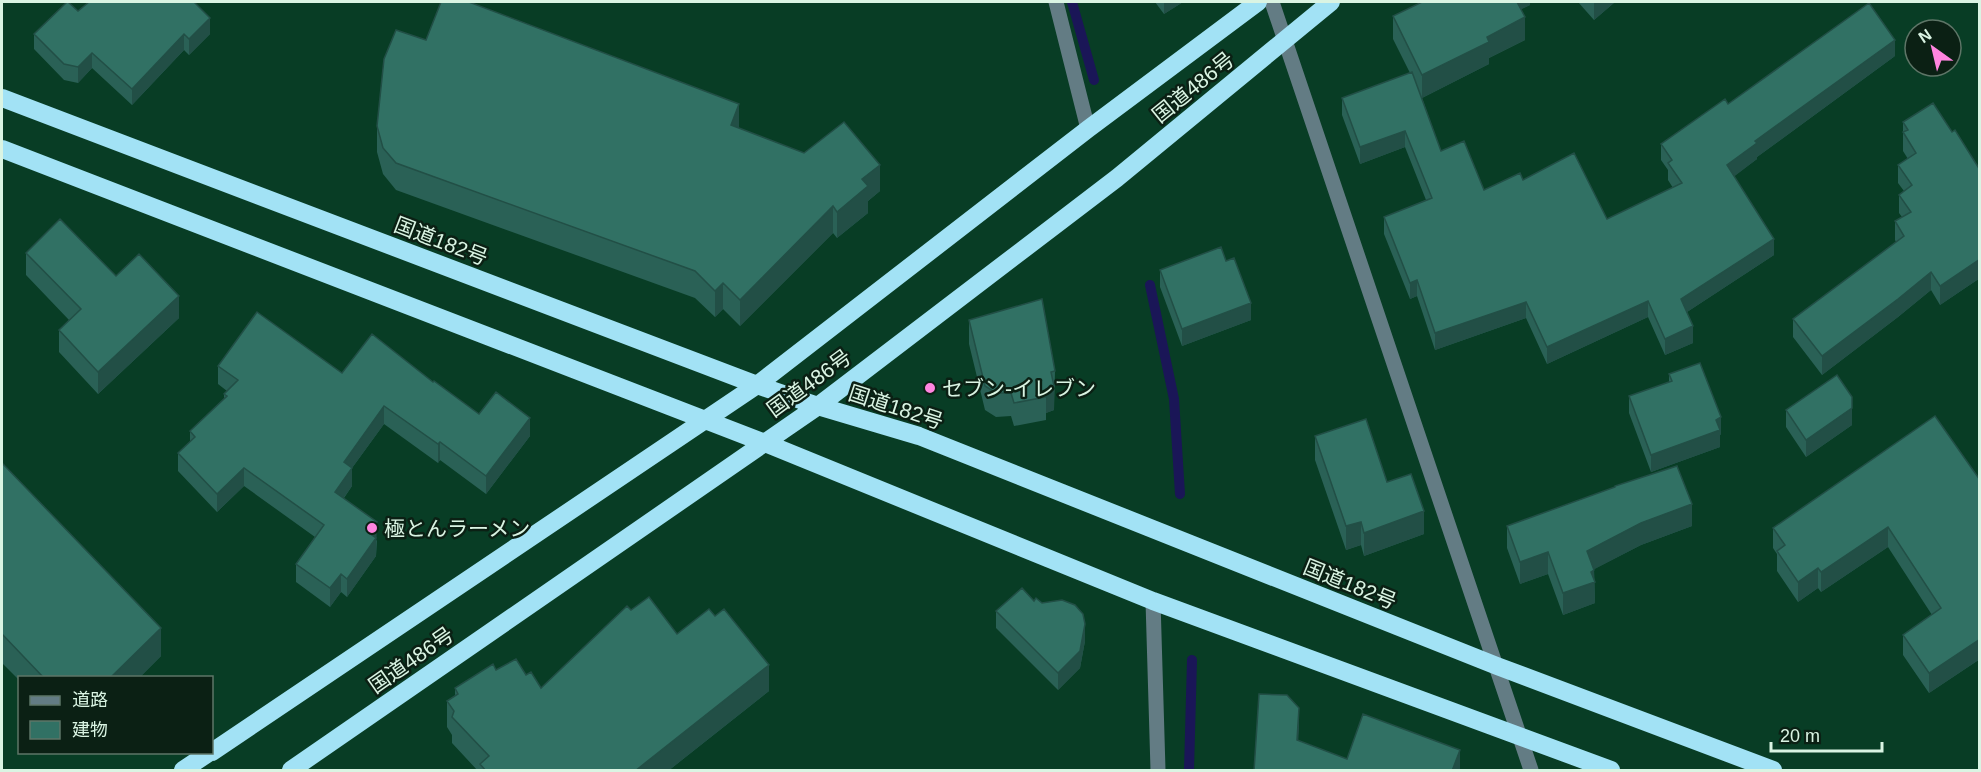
<svg xmlns="http://www.w3.org/2000/svg" width="1981" height="772" viewBox="0 0 1981 772" font-family="Arial,'Noto Sans JP',sans-serif">
<rect width="100%" height="100%" fill="#083d25"/>
<g fill="none" stroke-linecap="round" stroke-linejoin="round">
<path stroke="#1a1657" stroke-width="10" d="M1072 2 1094 80
M1150 285 1174 399 1180 494
M1189 770 1192 660"/>
<path stroke="#637c84" stroke-width="15" d="M1056 2 1088 129
M1272 2 1531 770
M1153 601 1158 770"/>
<path stroke="#a2e2f5" stroke-width="18" d="M2 98 757 385 818 406 919 436 1497 666 1773 770
M2 149 765 443 1153 601 1611 770
M212 752 757 385 1088 129 1258 2
M183 770 210 752
M291 770 818 406 1117 178 1331 2"/>
</g>
<path fill="#2a6156" d="M1155 2H1183L1164 14Z
M1530 2V5L1521 9 1525 40 1489 58V64L1422 98 1441 151 1484 190 1523 180 1607 219 1673 188 1668 180V170L1661 160V144L1728 104 1895 56 1757 157V159L1734 176 1774 255 1687 312 1693 343 1665 355 1648 317 1547 364 1526 318 1435 350 1417 296 1410 299 1384 234V217L1426 200 1405 147 1360 164 1342 115V98L1410 73 1393 39V16Z
M1578 2H1615L1594 20Z
M34 34H210L189 55 184 50 132 105 92 68 78 83 64 80 34 49Z
M426 40 739 128 880 191 868 201V213L837 238 833 233 740 326 723 309 715 317 695 298 396 190 383 174 377 152V126Z
M1903 122 1952 132 1980 170V278L1940 305 1931 290 1898 317 1822 375 1793 337V319L1896 242 1895 240V221L1902 217 1899 213V195L1904 191 1898 183V165L1908 159 1903 151Z
M26 253 116 276 179 318 98 394 59 352V330L69 320 26 275Z
M1226 261 1251 320 1182 346 1160 287V270Z
M969 320 1055 371 1054 410 1046 413V420L1014 426 1011 416 996 417 985 410 969 344Z
M218 366 342 373 433 382 479 414 530 436 486 494 440 460 438 463 384 424 352 468V486L344 498 377 541 376 556 347 597 341 592 330 607 296 582V564L315 537 244 486 217 512 178 471V453L190 443V431L224 399V394L227 391 218 384Z
M1669 374 1721 434 1720 435V447L1651 472 1629 413V396L1669 382Z
M1786 410 1852 425 1806 457 1786 427Z
M1315 436 1387 482 1424 534 1364 556 1361 545 1346 550 1315 460Z
M2 463 161 656 139 678H20V681L2 663Z
M1980 480V659L1929 693 1903 655V635L1932 615 1888 547 1821 592 1818 588 1798 602 1777 571V554L1773 548V528Z
M1507 526H1692L1641 545 1594 569 1595 603 1563 615 1548 574 1520 584 1507 548Z
M1034 601 1042 603 1085 641 1080 668 1058 690 996 628V611Z
M631 610 677 634 769 691 668 771H478L452 743V735L447 727V701L455 696V688L496 670 526 675 541 688Z"/>
<path fill="#224f46" d="M1164 2H1183L1164 14Z
M1512 2H1530V5L1512 14Z
M1594 2H1615L1594 20Z
M1525 17V40L1489 58V64L1422 98V75L1487 37Z
M210 18V34L189 55V39Z
M184 34V50L132 105V89Z
M1895 40V56L1757 157V159L1727 182V165L1755 141Z
M92 53V68L78 83V67Z
M739 104V131L731 125Z
M1405 131V147L1360 164V147Z
M880 165V191L868 201V213L837 238V212L862 179Z
M833 206V233L740 326V300Z
M1774 239V255L1681 316V299Z
M1980 259V278L1940 305V286Z
M1931 272V290L1898 317 1822 375V356Z
M1417 280V296L1410 299V283Z
M723 283V309L715 317V291Z
M179 296V318L98 394V372Z
M1648 301V317L1547 364V347Z
M1526 302V318L1435 350V333Z
M1251 303V320L1182 346V329Z
M1693 326V343L1665 355V339Z
M1054 386V410L1046 413V389Z
M384 406V424L352 468V486L335 510V492L344 462Z
M1852 408V425L1806 457V440Z
M1721 417V434L1720 435V447L1651 472V455Z
M530 418V436L486 494V476Z
M440 442V460L438 463V444Z
M244 468V486L217 512V494Z
M1692 504V526L1641 545 1587 573V551L1641 523Z
M1424 511V534L1364 556V533Z
M377 522 376 556 347 597V579L369 533Z
M1361 522V545L1346 550V526Z
M1888 527V547L1821 592V572Z
M1548 552V574L1520 584V562Z
M1818 568V588L1798 602V582Z
M1594 570 1595 603 1563 615V593L1591 572Z
M341 574V592L330 607V588Z
M1085 624V641L1080 668 1058 690V673Z
M161 628V656L139 678H110Z
M1980 639V659L1929 693V673Z
M769 665V691L668 771H635Z
M1299 708V729L1297 761V740Z
M1460 750V771H1452Z"/>
<path fill="#317164" stroke="#224f46" stroke-width="1.5" d="M67 2H68L78 11 89 2H194L210 18 189 39 184 34 132 89 92 53 78 67 64 64 34 34Z
M441 2H469L739 104 731 125 804 153 844 122 880 165 862 179 868 186 837 212 833 206 740 300 723 283 715 291 695 271 396 163 383 148 377 126 384 59 396 30 426 40Z
M1422 2H1517L1525 17 1487 37 1489 42 1422 75 1393 16Z
M1869 3 1895 40 1755 141 1757 143 1727 165 1774 239 1681 299 1693 326 1665 339 1648 301 1547 347 1526 302 1435 333 1417 280 1410 283 1384 217 1432 198 1405 131 1360 147 1342 98 1412 72 1441 151 1464 141 1484 190 1520 173 1523 180 1574 153 1607 219 1682 183 1668 163 1672 160 1661 144 1725 99 1728 104Z
M1933 103 1952 132 1955 130 1980 170V259L1940 286 1931 272 1898 299 1822 356 1793 319 1904 236 1895 221 1911 212 1899 195 1912 185 1898 165 1916 153 1903 132 1908 130 1903 122Z
M60 219 116 276 139 254 179 296 98 372 59 330 81 309 26 253Z
M1221 247 1226 261 1234 258 1251 303 1182 329 1160 270Z
M1042 299 1055 371 1051 372 1054 386 1046 389V397L1014 403 1011 393H996L985 386 969 320Z
M257 312 342 373 372 334 433 382 434 381 479 414 496 392 530 418 486 476 440 442 438 444 384 406 344 462 352 468 335 492 377 522 369 533 376 538 347 579 341 574 330 588 296 564 324 525 244 468 217 494 178 453 195 437 190 431 227 396 224 394 238 380 218 366Z
M1700 363 1721 417 1716 420 1720 430 1651 455 1629 396 1672 381 1669 374Z
M1837 375 1852 397V408L1806 440 1786 410Z
M1935 416 1980 480V639L1929 673 1903 635 1941 608 1888 527 1821 572 1818 568 1798 582 1777 551 1785 545 1773 528Z
M1366 419 1387 482 1411 474 1424 511 1364 533 1361 522 1346 526 1315 436Z
M2 463 161 628 110 678H44L2 634Z
M1677 466 1692 504 1641 523 1587 551 1594 570 1591 572 1595 582 1563 593 1548 552 1520 562 1507 526 1615 487V486Z
M1022 588 1034 601 1036 598 1042 603 1062 600 1075 605 1083 614 1085 624 1080 651 1058 673 996 611Z
M649 597 677 634 709 609 715 616 724 609 769 665 635 771H486L480 764 489 756 452 717 454 711 447 701 458 694 455 688 493 664 496 670 516 659 526 675 531 672 541 688 627 606 631 610Z
M1259 694 1287 695 1299 708 1297 740 1347 759 1363 714 1460 750 1452 771H1254Z"/>
<g fill="#ff85df" stroke="#0b2014" stroke-width="2">
<circle cx="930" cy="388" r="6"/>
<circle cx="372" cy="528" r="6"/>
</g>
<g text-anchor="middle" dominant-baseline="central" stroke-width="5" stroke-linejoin="round" paint-order="stroke">
<g font-size="21" fill="#daf4e3" stroke="#0b2014">
<text transform="translate(1193 87) rotate(-39)">国道486号</text>
<text transform="translate(441 241) rotate(21)">国道182号</text>
<text transform="translate(809 383) rotate(-36)">国道486号</text>
<text transform="translate(896 407) rotate(18)">国道182号</text>
<text transform="translate(1350 584) rotate(22)">国道182号</text>
<text transform="translate(411 660) rotate(-35)">国道486号</text>
</g>
<g font-size="21" fill="#daf4e3" stroke="#0b2014" text-anchor="start">
<text x="942" y="388">セブン-イレブン</text>
<text x="384" y="528">極とんラーメン</text>
</g>
</g>
<rect width="1981" height="772" fill="none" stroke="#daf4e3" stroke-width="6"/>
<rect x="18" y="676" width="195" height="78" fill="#0b2014" stroke="#5e7567" stroke-width="1.5"/>
<rect x="30" y="696" width="30" height="9" fill="#637c84" stroke="#5e7567" stroke-width="1.5"/>
<text x="72" y="706" font-size="18" fill="#daf4e3">道路</text>
<rect x="30" y="721" width="30" height="18" fill="#317164" stroke="#5e7567" stroke-width="1.5"/>
<text x="72" y="736" font-size="18" fill="#daf4e3">建物</text>
<g transform="translate(1933 48) rotate(326)"><circle r="28" fill="#0b2014" stroke="#5e7567" stroke-width="1.5"/>
<path d="M0-4.5L10 22L0 15L-10 22Z" fill="#ff85df"/>
<text y="-9" font-size="16" font-weight="bold" text-anchor="middle" fill="#daf4e3">N</text>
</g>
<path d="M1771 742v9h111v-9" fill="none" stroke="#daf4e3" stroke-width="3"/>
<text x="1780" y="742" font-size="18" fill="#daf4e3" stroke="#0b2014" stroke-width="4.5" paint-order="stroke">20 m</text>
</svg>
